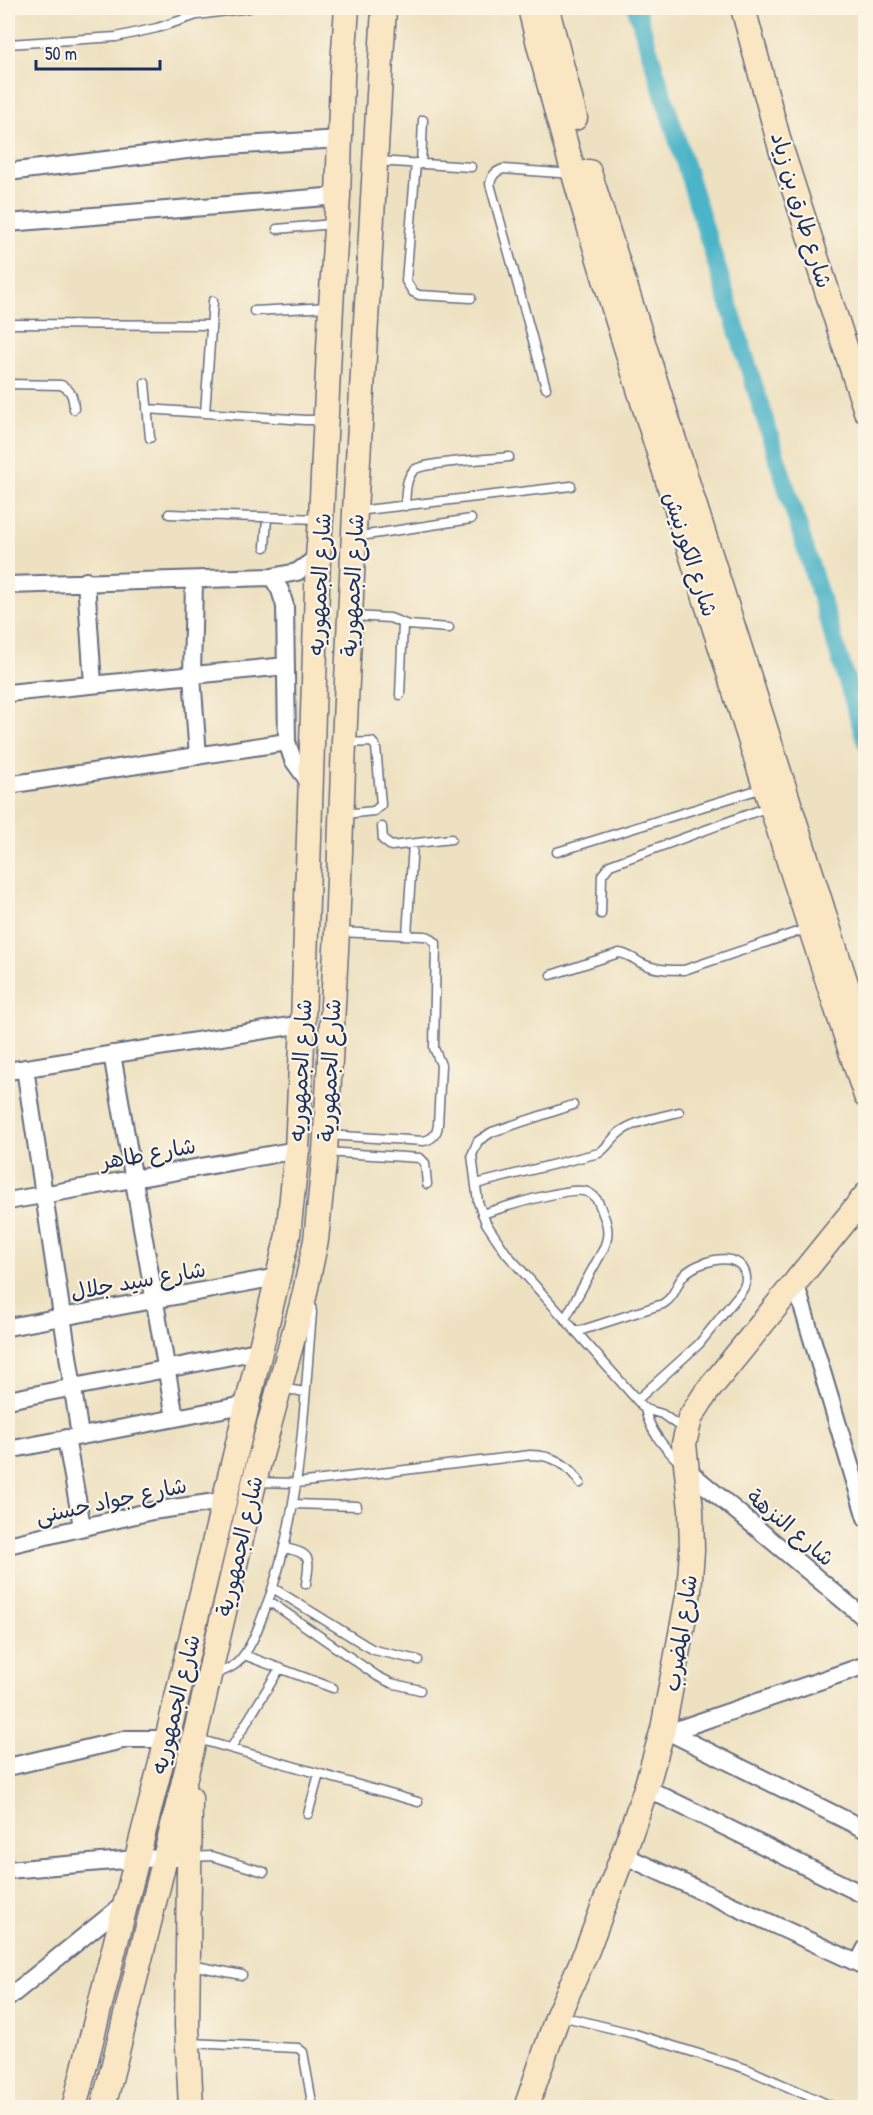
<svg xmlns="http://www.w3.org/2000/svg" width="873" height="2115" viewBox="0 0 873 2115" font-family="'Patrick Hand','Playpen Sans Arabic',sans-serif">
<rect width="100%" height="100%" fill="#fcf5e5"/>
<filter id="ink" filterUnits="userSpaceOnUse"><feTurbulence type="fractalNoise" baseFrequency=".0167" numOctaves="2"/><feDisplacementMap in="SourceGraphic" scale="12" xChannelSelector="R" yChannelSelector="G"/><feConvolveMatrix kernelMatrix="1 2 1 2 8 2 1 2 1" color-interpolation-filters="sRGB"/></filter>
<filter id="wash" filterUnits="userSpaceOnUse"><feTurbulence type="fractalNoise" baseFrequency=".008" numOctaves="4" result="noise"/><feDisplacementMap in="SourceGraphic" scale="24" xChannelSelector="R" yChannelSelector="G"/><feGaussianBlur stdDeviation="1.35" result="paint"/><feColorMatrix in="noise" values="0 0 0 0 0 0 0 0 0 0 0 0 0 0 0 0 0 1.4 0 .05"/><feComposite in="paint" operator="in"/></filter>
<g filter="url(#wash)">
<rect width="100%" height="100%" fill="#eee1c1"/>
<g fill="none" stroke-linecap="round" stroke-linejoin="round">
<path stroke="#4bb4c8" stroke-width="18" d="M636 8 866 742"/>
</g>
</g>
<g filter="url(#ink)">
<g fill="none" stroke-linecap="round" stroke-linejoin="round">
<g stroke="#656d81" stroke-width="11">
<path id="lane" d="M8 44 116 37 157 28 197 15 249 8
M377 161 471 167
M416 163 406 281 413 292 419 295 471 298
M421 164 423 120
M277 229 333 224
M254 311 330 307
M8 324 211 325
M145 383 150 438
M8 384 61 385C72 390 73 397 74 409
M546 388 490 184C492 175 495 172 503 169L573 174
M147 409 305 420H322
M205 413 213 301
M405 506C406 494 405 479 414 470 423 462 493 459 509 457
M357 511 571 486
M169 514 319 519
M354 537 471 519
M265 547 267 518
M352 616 390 618 408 625 449 628
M400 695 403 623
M344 814 374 811 381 805 376 747 372 742 347 743
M382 827 383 840 391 846 451 839
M557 852 763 788
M601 914 602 875 610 865 771 806
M407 935 413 844
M551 975 619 953C628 954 634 959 641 963 655 970 669 970 684 970L809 928
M573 1105 492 1132 478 1141 472 1155 478 1202 486 1223 506 1253 645 1409C650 1432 664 1447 680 1463
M326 1135 424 1141C433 1139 437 1134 438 1125L441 1065 434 1048 436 943 429 937 424 936 339 932
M325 1152 420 1158 425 1163 427 1184
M476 1184 599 1153C608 1147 613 1136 623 1130 639 1120 661 1117 679 1112
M482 1214C502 1208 571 1185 587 1192 597 1196 600 1205 603 1214 609 1227 609 1237 603 1250L565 1319
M576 1332 663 1304C677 1295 675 1284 685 1274 697 1262 734 1250 744 1270 748 1278 746 1285 741 1292L699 1344 637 1400
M280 1388 305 1392
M645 1409 662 1414 683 1429
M255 1482 297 1483 530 1455C553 1455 568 1464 580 1483
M294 1504 357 1506
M285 1548C312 1554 310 1558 306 1584
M273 1588 365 1645 374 1650 418 1660
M269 1601 377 1676 391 1683 420 1690
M244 1655 333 1688
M213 1675C221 1672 230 1669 237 1663 250 1650 257 1631 263 1615 301 1519 303 1415 312 1313L311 1305
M198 1739 418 1802
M231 1748 280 1668
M308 1814 319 1774
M191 1857 211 1856 264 1872
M191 1965 242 1975
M561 2016 635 2034 747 2069 836 2108
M190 2043 298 2048 303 2052 313 2108"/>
</g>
<g stroke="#656d81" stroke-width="20">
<path id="street" d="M8 172 211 147 340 139
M8 223 338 196
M272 577 280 590 285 606 287 742 293 760 311 785
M86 581 93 684
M194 581 192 676 198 756
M8 585 272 577 297 572 318 557
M8 693 286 666
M8 785 287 742
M112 1054 175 1418
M25 1068 80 1436
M8 1071 303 1024
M8 1201 297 1150
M795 1282 866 1518
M8 1327 277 1277
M8 1400 262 1350
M66 1438 82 1526
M8 1450 249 1404
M687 1470 866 1619
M8 1545 152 1511 223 1501
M663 1729 866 1830
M670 1732 866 1665
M8 1767 127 1739H167
M646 1788 866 1896
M623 1855 866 1967
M8 1870 136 1859 175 1858
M858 1963 866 1948
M8 1998 124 1904"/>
</g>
<g stroke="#656d81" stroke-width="27">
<path id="secondary" d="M530 8C573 186 630 360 685 535 745 722 803 910 866 1096
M743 8 781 149 866 411
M547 9 575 118
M589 172 862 1034
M190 1798 187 2026 191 2108
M74 2108 167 1739 288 1235 297 1150 303 1024 318 557 321 519 331 307 338 196 342 78 347 8
M103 2108 192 1749 258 1466 304 1297 316 1240 325 1152 337 932 344 743 355 512 384 8
M526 2108 558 2015 587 1950 623 1855 646 1788 663 1729 689 1591 692 1551 691 1510 684 1444 690 1418 706 1393 866 1195"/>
</g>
<use href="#lane" stroke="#fff" stroke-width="8"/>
<use href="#street" stroke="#fff" stroke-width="16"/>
<use href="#secondary" stroke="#fbe6c4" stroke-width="24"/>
</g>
</g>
<g text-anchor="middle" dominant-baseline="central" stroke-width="4.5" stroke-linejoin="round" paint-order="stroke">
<g font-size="22" fill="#1b2f5e" stroke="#fcf5e5">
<text transform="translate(802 210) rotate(73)">شارع طارق بن زياد</text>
<text transform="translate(691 554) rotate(72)">شارع الكورنيش</text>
<text transform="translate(319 584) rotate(-87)">شارع الجمهوريه</text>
<text transform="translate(352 585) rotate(-87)">شارع الجمهورية</text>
<text transform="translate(300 1070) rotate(-87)">شارع الجمهوريه</text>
<text transform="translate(329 1070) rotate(-87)">شارع الجمهورية</text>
<text transform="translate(148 1153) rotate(-10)">شارع طاهر</text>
<text transform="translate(138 1280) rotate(-10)">شارع سيد جلال</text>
<text transform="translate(111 1500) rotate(-12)">شارع جواد حسنى</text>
<text transform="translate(791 1527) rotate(40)">شارع النزهة</text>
<text transform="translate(239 1546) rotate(-77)">شارع الجمهورية</text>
<text transform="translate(680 1633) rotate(-81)">شارع المضرب</text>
<text transform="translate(175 1704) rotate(-76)">شارع الجمهوريه</text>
</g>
</g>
<rect width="873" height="2115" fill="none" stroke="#fcf5e5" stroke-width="30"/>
<path d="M36 60v9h124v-9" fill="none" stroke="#1b2f5e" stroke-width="3"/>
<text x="45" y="60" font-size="18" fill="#1b2f5e" stroke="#fcf5e5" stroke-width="4.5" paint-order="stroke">50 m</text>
</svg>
